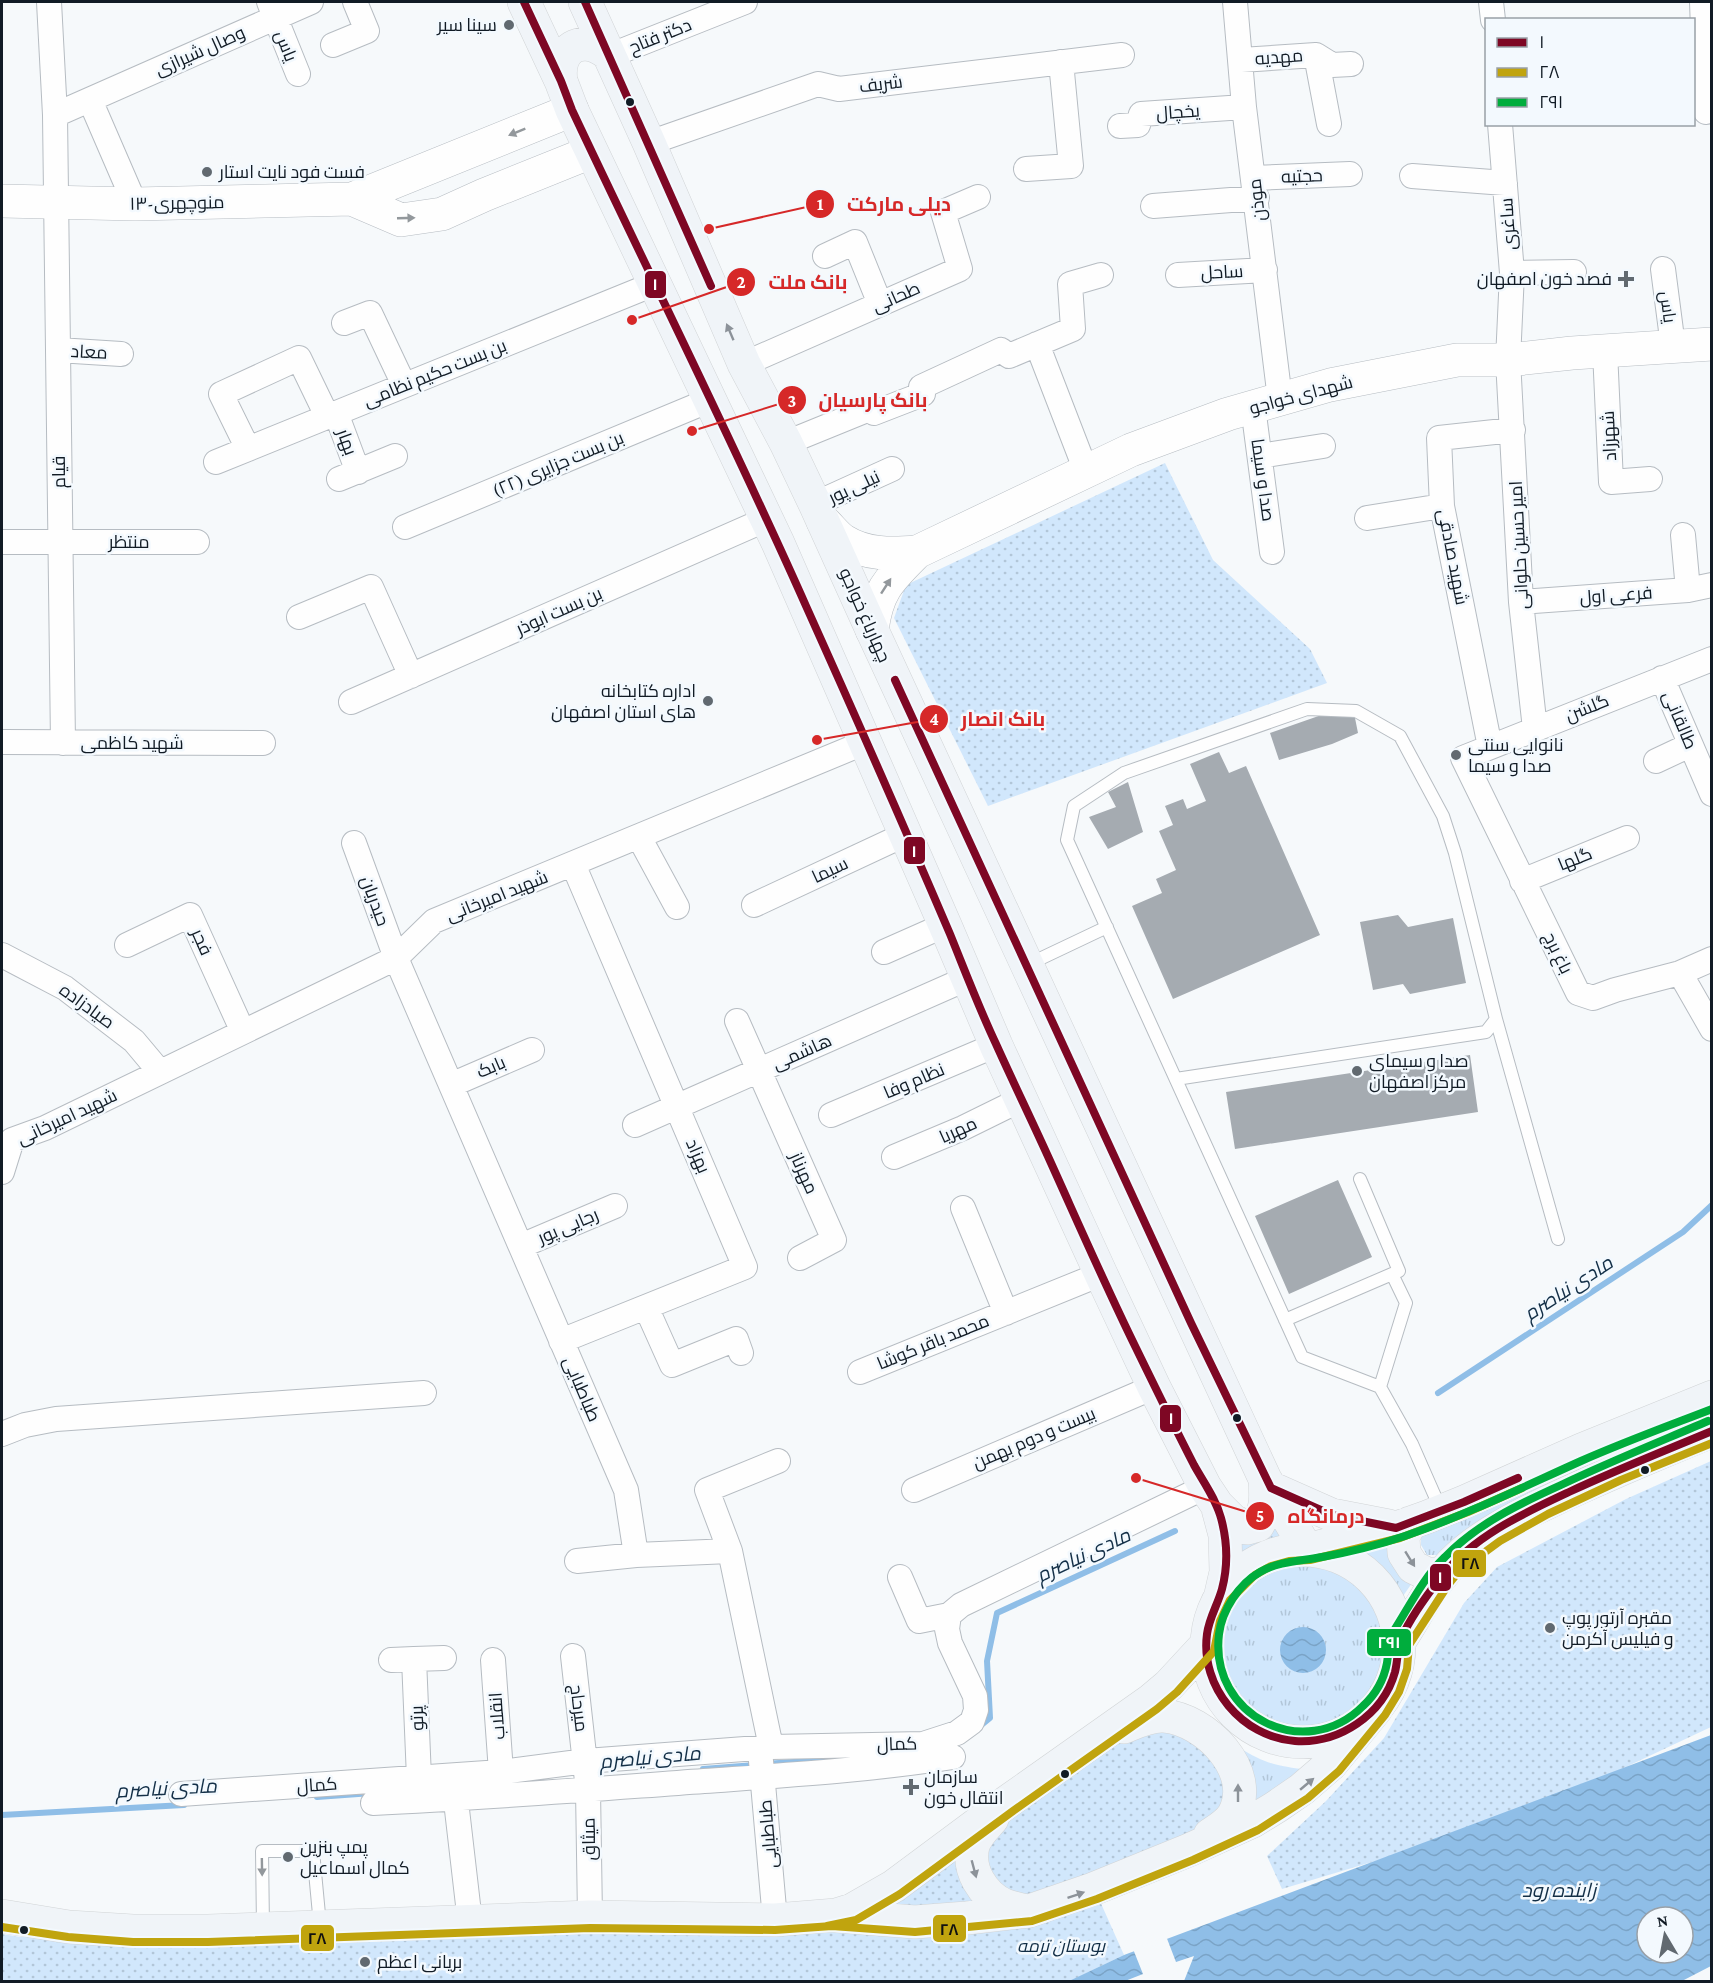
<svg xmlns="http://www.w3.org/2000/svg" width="1713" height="1983" viewBox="0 0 1713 1983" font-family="'Crimson Pro',Cairo,serif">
<defs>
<pattern id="grass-tufts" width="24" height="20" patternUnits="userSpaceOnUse" patternTransform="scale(1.5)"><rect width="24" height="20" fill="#d1e7fc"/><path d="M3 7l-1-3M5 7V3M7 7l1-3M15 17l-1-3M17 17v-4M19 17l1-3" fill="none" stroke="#b2c6d8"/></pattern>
<pattern id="park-dots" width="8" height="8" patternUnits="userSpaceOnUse" patternTransform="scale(1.5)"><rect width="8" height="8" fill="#d1e7fc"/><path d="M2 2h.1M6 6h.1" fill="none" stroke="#b2c6d8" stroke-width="1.8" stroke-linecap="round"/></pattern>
<pattern id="water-waves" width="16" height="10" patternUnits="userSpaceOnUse" patternTransform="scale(1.5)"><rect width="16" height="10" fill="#8fbee7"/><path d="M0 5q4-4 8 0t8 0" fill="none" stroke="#7aa3c6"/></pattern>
</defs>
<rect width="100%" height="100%" fill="#f6f9fb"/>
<path fill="url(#grass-tufts)" d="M1551 1482 1483 1522 1439 1555H1427L1421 1545V1529Z
M1271 1521 1297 1543C1276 1546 1260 1551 1242 1563L1232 1531Z
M1396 1537 1417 1576 1403 1596 1362 1551Z
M1223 1647a81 81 0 1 1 162 0a81 81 0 1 1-162 0Z
M1238 1747C1266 1764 1276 1766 1309 1770L1251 1805Z"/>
<path fill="url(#park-dots)" d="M1165 463 1213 560 1310 649 1327 683 988 806 894 618 906 585Z
M1711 1461V1727L1515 1819 1282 1889 1267 1856 1326 1801 1384 1738 1464 1603 1497 1567 1626 1499Z
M1166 1729 1215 1756 1227 1793 1208 1827 1042 1896 1009 1894 990 1871 987 1853 999 1826 1120 1737Z
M957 1855 980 1907 867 1915Z
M1099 1899 1124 1955 1068 1982H2V1934L21 1937 334 1940Z"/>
<path fill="url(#water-waves)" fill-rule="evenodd" d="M1280 1650a23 23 0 1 1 46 0a23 23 0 1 1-46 0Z
M1711 1735V1966L1682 1981 1067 1982 1124 1955ZM1647 1917H1683V1953H1647Z"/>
<path fill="#f6f9fb" d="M1166 1936 1176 1962 1194 1956 1184 1981H1125L1143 1974 1133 1949Z"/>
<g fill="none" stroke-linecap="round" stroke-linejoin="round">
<path stroke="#8fbee7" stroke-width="6" d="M1438 1393 1683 1232 1712 1205
M979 1727 990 1718 987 1661 997 1613 1175 1531
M765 1764 851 1758
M703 1769 755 1765
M317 1797 372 1793
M2 1815 184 1805"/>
</g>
<path fill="#a5abb1" d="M1330 712 1355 718 1358 733 1332 744 1279 760 1270 733Z
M1219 752 1229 773 1246 766 1320 935 1173 999 1132 906 1162 893 1156 879 1176 870 1159 831 1173 825 1165 806 1183 799 1187 809 1206 801 1190 764Z
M1128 782 1143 832 1108 849 1089 817 1116 807 1108 792Z
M1398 915 1408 927 1453 918 1466 983 1410 994 1403 984 1373 990 1360 922Z
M1470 1055 1478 1112 1235 1149 1226 1092Z
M1338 1180 1372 1257 1289 1294 1255 1216Z"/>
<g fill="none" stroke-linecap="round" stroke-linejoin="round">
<g stroke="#b6bcc2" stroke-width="14">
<path id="lane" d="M1029 964 1107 927
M1496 1019 1558 1239
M1176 1079 1486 1032 1496 1019 1455 853 1443 816 1400 736 1356 711 1307 709 1124 773 1074 806 1067 840 1302 1357 1380 1387 1412 1444 1441 1510
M1285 1320 1399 1271 1360 1179
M1380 1387 1406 1303 1392 1274
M263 1927 262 1851H313L320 1925"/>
</g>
<g stroke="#b6bcc2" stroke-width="26">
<path id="street" d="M49 2 55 115 63 743
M269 2 298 74
M1235 2 1244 107 1280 399
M1491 2 1493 20
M1702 2 1706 112
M333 45 367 31 355 2
M1316 55 1329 124
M609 56 745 2
M1241 60 1316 55 1332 65 1351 64
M90 100 135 204
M55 115 311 2
M1500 124 1512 273 1508 360 1521 602 1535 729
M1120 126 1138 125 1141 114 1244 107
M649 143 818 84 839 89 1122 55
M1026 169 1071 166 1061 62
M1412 176 1505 183
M1254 178 1350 174
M1153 206 1257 198
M825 256 855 242 880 304
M1663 269 1673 346
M1512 273 1574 272
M1178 275 1265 270
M344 323 370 313 404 385
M1037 344 1086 471
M58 350 121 354
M1605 351 1611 482 1650 479
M744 364 960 269 943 212 978 197
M1253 407 1272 552
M336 413 358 472
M786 443 872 408 874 413 923 394 921 387 1001 350 1009 356 1073 329 1070 284 1101 275
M248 449 221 394 299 358 327 416
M1260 456 1323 446
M216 462 654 284
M339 479 395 456
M815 504 892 469
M1367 518 1442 506
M405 527 710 400
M1683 535 1688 590
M2 542H197
M1521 602 1688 590 1712 585
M299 617 371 587 411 676
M1712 659 1463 758 1578 993 1593 998 1615 990 1680 973 1712 959
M1662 678 1712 794
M351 702 767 519
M2 742 263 743
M1490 747 1442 506 1439 438 1513 430
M1656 761 1690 745
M639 837 677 907
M354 843 396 958 626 1490 636 1555 730 1551 771 1747
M1522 881 1627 838
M754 905 906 834
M127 945 190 915 243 1032
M884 952 945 925
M2 955 65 988 134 1041 160 1072
M1680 973 1712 1029
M737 1021 834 1240 800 1258
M451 1085 532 1050
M831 1115 996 1045
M635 1125 968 978
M894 1157 963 1128 1022 1099
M2 1172 12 1140 45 1128 396 958 434 921 866 742
M963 1208 1006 1313
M521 1246 615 1206
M646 1307 672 1365 736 1339 741 1353
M561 1341 745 1267 573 864
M860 1372 1101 1274
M2 1434 25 1425 56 1419 424 1393
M914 1490 1154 1387
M730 1551 707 1490 778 1461
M577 1561 636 1555
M900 1577 919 1621 949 1615
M573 1656 588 1790 590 1917
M414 1659 444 1658
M391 1660 414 1659 419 1778
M493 1660 501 1772
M761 1761 775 1920
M454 1784 470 1922
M181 1794 501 1772 586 1761 771 1747 923 1744 957 1733 972 1722 976 1710 975 1696 950 1643 947 1629 949 1615 961 1605 1205 1487
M373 1803C483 1798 594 1789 704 1781 787 1775 871 1770 953 1757"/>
</g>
<g stroke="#b6bcc2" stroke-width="34">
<path id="secondary" d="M352 199 401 220 442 214 484 195 591 152
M2 201 135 204 352 199 572 110
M823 521C830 527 836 536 844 541 866 555 892 554 917 552
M872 630C877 590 890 579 917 552L1131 450 1228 414 1330 385 1457 360H1508L1572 353 1712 344"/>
</g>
<g stroke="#d1d4d6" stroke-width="34">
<path id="primary" d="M524 2 561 81 572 110 778 543 945 925 996 1045 1101 1274 1154 1387 1205 1487 1217 1505 1225 1535 1226 1572 1221 1594
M585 2 649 143 744 364 786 443 815 504 872 630 1265 1479 1307 1550
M561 81C556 49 581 33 607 53
M1271 1488 1332 1515 1389 1526
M1217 1505 1232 1520 1247 1528 1258 1525C1267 1509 1266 1496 1265 1479
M1410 1523 1403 1537 1404 1553 1413 1567 1427 1574H1443
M1310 1549 1396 1528 1427 1517 1464 1502 1581 1450 1712 1397
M1207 1646a96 96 0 1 1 192 0a96 96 0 1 1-192 0Z
M1399 1642C1416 1616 1431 1585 1452 1563 1480 1534 1525 1513 1561 1496 1611 1473 1661 1452 1712 1431
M1124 1727C1136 1722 1150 1715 1164 1716 1205 1719 1257 1771 1234 1814 1229 1823 1219 1829 1210 1835
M992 1819C985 1827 976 1835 973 1846 967 1870 983 1895 1004 1905 1011 1908 1019 1909 1027 1911
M2 1916 69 1927 133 1931H208L590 1917 775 1920 836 1915 852 1910 894 1886 1007 1802 1150 1701 1169 1685 1206 1645
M838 1916 915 1922 967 1918 1029 1911 1093 1889 1189 1850 1253 1821 1276 1807 1302 1789 1331 1764 1376 1709"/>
</g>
<use href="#lane" stroke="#fefefe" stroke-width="12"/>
<use href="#street" stroke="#fefefe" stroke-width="24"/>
<use href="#secondary" stroke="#fefefe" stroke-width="33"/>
<use href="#primary" stroke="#f0f4f8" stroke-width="33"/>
<g stroke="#f3f9fe" stroke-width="12">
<path id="bus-1" d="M524 2 561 81 572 110C650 276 732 439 806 606 855 715 903 824 950 934 965 971 979 1008 996 1044 1014 1084 1033 1123 1051 1163 1079 1225 1106 1287 1136 1348 1155 1387 1174 1426 1194 1465 1204 1483 1216 1499 1221 1518 1227 1540 1228 1566 1222 1589 1218 1604 1209 1618 1207 1634 1200 1687 1242 1737 1295 1741 1339 1744 1383 1715 1395 1672 1398 1660 1397 1648 1402 1637 1411 1616 1427 1595 1441 1577 1474 1536 1522 1514 1569 1492 1616 1470 1664 1451 1712 1431
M585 2 711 286
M895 680 1191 1323 1271 1488 1332 1515 1396 1528 1464 1502 1518 1478"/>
</g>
<g stroke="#f3f9fe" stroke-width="12">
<path id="bus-2" d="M827 1926 856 1920 900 1894 1013 1811 1157 1709 1177 1692 1214 1651 1220 1621 1230 1600 1255 1575 1271 1566 1289 1561 1310 1560 1400 1538 1468 1512 1522 1488
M2 1927 68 1937 133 1942H208L590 1928 775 1930 832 1926 915 1932 1032 1921 1097 1899 1193 1860 1258 1830 1308 1798 1339 1771 1385 1715 1399 1692 1407 1669 1409 1645 1448 1585 1459 1571 1500 1541 1548 1514 1621 1480 1712 1443"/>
</g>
<g stroke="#f3f9fe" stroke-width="12">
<path id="bus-3" d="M1708 1421C1659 1442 1609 1462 1561 1485 1519 1504 1477 1524 1445 1557 1423 1578 1409 1607 1393 1632 1387 1642 1389 1652 1387 1663 1384 1679 1375 1695 1363 1706 1305 1764 1209 1716 1219 1634 1222 1610 1239 1584 1260 1572 1279 1561 1302 1561 1322 1557 1350 1552 1378 1545 1405 1536 1466 1515 1523 1487 1581 1461 1624 1442 1668 1426 1712 1409"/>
</g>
<use href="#bus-1" stroke="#7e0724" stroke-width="8"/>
<use href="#bus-2" stroke="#c0a40e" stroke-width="8"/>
<use href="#bus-3" stroke="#00ad3d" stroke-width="8"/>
</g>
<defs><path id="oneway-solid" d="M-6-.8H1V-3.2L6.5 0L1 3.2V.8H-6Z" transform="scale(1.5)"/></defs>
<g fill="#93989c">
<use href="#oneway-solid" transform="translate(517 132) rotate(158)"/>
<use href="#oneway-solid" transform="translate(406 218) rotate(-2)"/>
<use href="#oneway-solid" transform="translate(886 586) rotate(-57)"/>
<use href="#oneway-solid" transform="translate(262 1867) rotate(89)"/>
</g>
<g fill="#8c9299">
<use href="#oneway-solid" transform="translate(730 332) rotate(-113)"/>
<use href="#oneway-solid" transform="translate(1410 1559) rotate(58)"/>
<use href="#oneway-solid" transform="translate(1307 1784) rotate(-40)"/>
<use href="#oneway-solid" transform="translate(1238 1793) rotate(-90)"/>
<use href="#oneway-solid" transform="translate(974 1869) rotate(75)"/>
<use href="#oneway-solid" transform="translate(1076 1895) rotate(-19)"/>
</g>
<g fill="#616970" stroke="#f3f9fe" stroke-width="2">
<circle cx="509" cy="25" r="6"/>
<circle cx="207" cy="172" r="6"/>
<path d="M1623 270h6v6h6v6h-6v6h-6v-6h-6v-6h6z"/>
<circle cx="708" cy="701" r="6"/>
<circle cx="1456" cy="755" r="6"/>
<circle cx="1357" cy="1071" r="6"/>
<circle cx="1550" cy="1628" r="6"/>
<path d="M908 1778h6v6h6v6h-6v6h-6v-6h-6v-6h6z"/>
<circle cx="288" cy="1857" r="6"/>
<circle cx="365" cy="1962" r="6"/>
</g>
<g fill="#111b25" stroke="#f3f9fe" stroke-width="2">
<circle cx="630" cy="102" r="5"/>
<circle cx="1237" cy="1418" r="5"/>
<circle cx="1645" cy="1470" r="5"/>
<circle cx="1065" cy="1774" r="5"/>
<circle cx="24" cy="1930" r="5"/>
</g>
<g text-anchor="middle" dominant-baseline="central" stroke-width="5" stroke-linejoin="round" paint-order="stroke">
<g font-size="18" fill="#111b25" stroke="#f3f9fe" text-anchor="start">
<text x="497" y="25" text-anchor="end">سینا سیر</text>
<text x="219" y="172">فست فود نایت استار</text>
<text x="1612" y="279" text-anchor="end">فصد خون اصفهان</text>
<text x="696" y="691" text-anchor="end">اداره کتابخانه<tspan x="696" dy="21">های استان اصفهان</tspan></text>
<text x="1468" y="745">نانوایی سنتی<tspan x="1468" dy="21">صدا و سیما</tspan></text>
<text x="1369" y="1061">صدا و سیمای<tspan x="1369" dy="21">مرکز اصفهان</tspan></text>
<text x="1562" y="1618">مقبره آرتور پوپ<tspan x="1562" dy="21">و فیلیس آکرمن</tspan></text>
<text x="924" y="1777">سازمان<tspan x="924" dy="21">انتقال خون</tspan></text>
<text x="300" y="1847">پمپ بنزین<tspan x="300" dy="21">کمال اسماعیل</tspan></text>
<text x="377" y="1962">بریانی اعظم</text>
</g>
<g font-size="18" fill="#111b25" stroke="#f3f9fe">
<text transform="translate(660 36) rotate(-22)">دکتر فتاح</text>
<text transform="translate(286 46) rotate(68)">یاس</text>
<text transform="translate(200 51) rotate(-24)">وصال شیرازی</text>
<text transform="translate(1279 57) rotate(-4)">مهدیه</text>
<text transform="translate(881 84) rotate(-7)">شریف</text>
<text transform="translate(1178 112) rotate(-4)">یخچال</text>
<text transform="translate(1302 176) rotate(-2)">حجتیه</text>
<text transform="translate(1257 200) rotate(-97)">موذن</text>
<text transform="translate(177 203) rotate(-1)">۱۳-منوچهری</text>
<text transform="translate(1508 224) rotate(-94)">ساغری</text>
<text transform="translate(1222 272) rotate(-3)">ساحل</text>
<text transform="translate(896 297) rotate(-24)">طحانی</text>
<text transform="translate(1668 307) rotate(82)">یاس</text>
<text transform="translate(89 352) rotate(3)">معاد</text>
<text transform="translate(435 373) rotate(-22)">بن بست حکیم نظامی</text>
<text transform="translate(1301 395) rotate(-15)">شهدای خواجو</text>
<text transform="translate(1609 436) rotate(-93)">شهرزاد</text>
<text transform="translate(347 442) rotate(70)">بهار</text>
<text transform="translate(558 464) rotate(-23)">بن بست جزایری (۲۲)</text>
<text transform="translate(59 472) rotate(-91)">قیام</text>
<text transform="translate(1263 480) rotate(82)">صدا و سیما</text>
<text transform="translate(854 487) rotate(-25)">نیلی پور</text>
<text x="129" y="542">منتظر</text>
<text transform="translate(1519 545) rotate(-93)">امیر حسین حلوانی</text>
<text transform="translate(1453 557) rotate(79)">شهید صادقی</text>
<text transform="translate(1616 595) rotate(-4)">فرعی اول</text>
<text transform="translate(559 611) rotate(-24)">بن بست ابوذر</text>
<text transform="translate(865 615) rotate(66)">چهارباغ خواجو</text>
<text transform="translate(1587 708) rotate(-22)">گلشن</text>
<text transform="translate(1680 720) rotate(67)">طالقانی</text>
<text x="132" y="743">شهید کاظمی</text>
<text transform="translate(1575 859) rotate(-22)">گلها</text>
<text transform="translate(830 870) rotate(-25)">سیما</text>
<text transform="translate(497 896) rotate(-22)">شهید امیرخانی</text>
<text transform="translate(375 901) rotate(70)">حیدریان</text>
<text transform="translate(202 942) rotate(66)">فجر</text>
<text transform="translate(1558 953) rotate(64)">باغ برج</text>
<text transform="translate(87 1006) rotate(36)">صیادزاده</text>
<text transform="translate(802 1052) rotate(-24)">هاشمی</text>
<text transform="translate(491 1067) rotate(-23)">بابک</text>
<text transform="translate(914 1081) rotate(-23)">نظام وفا</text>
<text transform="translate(67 1117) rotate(-25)">شهید امیرخانی</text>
<text transform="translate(958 1130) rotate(-24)">مهریا</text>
<text transform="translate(698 1156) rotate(67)">بهزاد</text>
<text transform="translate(804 1173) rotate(66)">مهرناز</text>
<text transform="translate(568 1226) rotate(-23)">رجایی پور</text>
<text transform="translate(933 1342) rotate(-22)">محمد باقر کوشا</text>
<text transform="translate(582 1389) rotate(67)">طباطبایی</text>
<text transform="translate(1034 1438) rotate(-23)">بیست و دوم بهمن</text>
<text transform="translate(579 1708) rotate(83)">میرحاج</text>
<text transform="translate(497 1716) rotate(-94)">انقلاب</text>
<text transform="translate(417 1718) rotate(-92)">پرتو</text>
<text transform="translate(897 1744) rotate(-2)">کمال</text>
<text transform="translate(317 1785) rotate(-4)">کمال</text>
<text transform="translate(768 1834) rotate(-95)">طباطبایی</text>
<text transform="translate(589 1839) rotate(-91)">میثاق</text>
</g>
<g font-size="18" font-style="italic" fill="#112d45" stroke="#f3f9fe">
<text x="1061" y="1946">بوستان ترمه</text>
</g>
<g font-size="20" font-style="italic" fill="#132f47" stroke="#f3f9fe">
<text transform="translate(1568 1288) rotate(-33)">مادی نیاصرم</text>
<text transform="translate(1083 1555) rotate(-25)">مادی نیاصرم</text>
<text transform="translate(650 1757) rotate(-5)">مادی نیاصرم</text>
<text transform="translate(166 1788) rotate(-3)">مادی نیاصرم</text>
<text x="1559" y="1890">زاینده رود</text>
</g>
</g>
<path fill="none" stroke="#d62828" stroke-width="2" d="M709 229L820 204M632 320L741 282M692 431L792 400M817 740L934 719M1136 1478L1260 1516"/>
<g fill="#d62828" stroke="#f3f9fe" stroke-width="2">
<circle cx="709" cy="229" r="6"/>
<circle cx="632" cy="320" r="6"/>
<circle cx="692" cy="431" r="6"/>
<circle cx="817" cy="740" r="6"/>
<circle cx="1136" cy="1478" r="6"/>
<circle cx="820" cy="204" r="15"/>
<circle cx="741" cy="282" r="15"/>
<circle cx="792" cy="400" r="15"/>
<circle cx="934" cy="719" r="15"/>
<circle cx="1260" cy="1516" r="15"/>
</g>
<g font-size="18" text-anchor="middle" font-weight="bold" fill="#fff">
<text x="820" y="210">1</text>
<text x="741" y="288">2</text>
<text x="792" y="407">3</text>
<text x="934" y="725">4</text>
<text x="1260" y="1522">5</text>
</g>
<g font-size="20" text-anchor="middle" font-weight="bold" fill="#d62828" stroke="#f3f9fe" stroke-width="5" stroke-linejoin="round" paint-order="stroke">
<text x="899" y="211">دیلی مارکت</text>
<text x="808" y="289">بانک ملت</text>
<text x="873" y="407">بانک پارسیان</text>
<text x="1003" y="726">بانک انصار</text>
<text x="1326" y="1523">درمانگاه</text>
</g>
<g stroke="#f3f9fe" stroke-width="2">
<rect x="644" y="270" width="23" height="29" rx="6" fill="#7e0724"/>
<rect x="903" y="836" width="23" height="29" rx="6" fill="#7e0724"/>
<rect x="1159" y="1404" width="23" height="29" rx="6" fill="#7e0724"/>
<rect x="1452" y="1549" width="35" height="29" rx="6" fill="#c0a40e"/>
<rect x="1429" y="1563" width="23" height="29" rx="6" fill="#7e0724"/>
<rect x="1366" y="1628" width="46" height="29" rx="6" fill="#00ad3d"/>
<rect x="932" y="1914" width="35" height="29" rx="6" fill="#c0a40e"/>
<rect x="300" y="1924" width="35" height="28" rx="6" fill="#c0a40e"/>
</g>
<g font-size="16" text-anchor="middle" font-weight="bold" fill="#fff">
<text x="655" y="290">۱</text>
<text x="914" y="857">۱</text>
<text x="1171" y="1424">۱</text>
<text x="1440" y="1583">۱</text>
<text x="1389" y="1648">۲۹۱</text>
</g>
<g font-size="16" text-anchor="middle" font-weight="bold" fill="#111">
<text x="1470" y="1569">۲۸</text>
<text x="949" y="1935">۲۸</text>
<text x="317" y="1944">۲۸</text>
</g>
<rect width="1713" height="1983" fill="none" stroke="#111b25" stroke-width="6"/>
<rect x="1485" y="18" width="210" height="108" fill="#f3f9fe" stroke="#99a0a7" stroke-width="1.5"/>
<rect x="1497" y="38" width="30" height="9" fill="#7e0724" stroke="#99a0a7" stroke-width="1.5"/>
<text x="1539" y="48" font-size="18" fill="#111b25">۱</text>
<rect x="1497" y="68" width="30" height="9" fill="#c0a40e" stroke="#99a0a7" stroke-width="1.5"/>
<text x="1539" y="78" font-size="18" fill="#111b25">۲۸</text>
<rect x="1497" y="98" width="30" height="9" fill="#00ad3d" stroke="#99a0a7" stroke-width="1.5"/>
<text x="1539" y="108" font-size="18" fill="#111b25">۲۹۱</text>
<g transform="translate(1665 1935) rotate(350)"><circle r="28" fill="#f3f9fe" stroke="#99a0a7" stroke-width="1.5"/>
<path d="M0-4.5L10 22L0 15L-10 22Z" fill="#616970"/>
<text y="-9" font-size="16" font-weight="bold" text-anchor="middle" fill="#111b25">N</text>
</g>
</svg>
